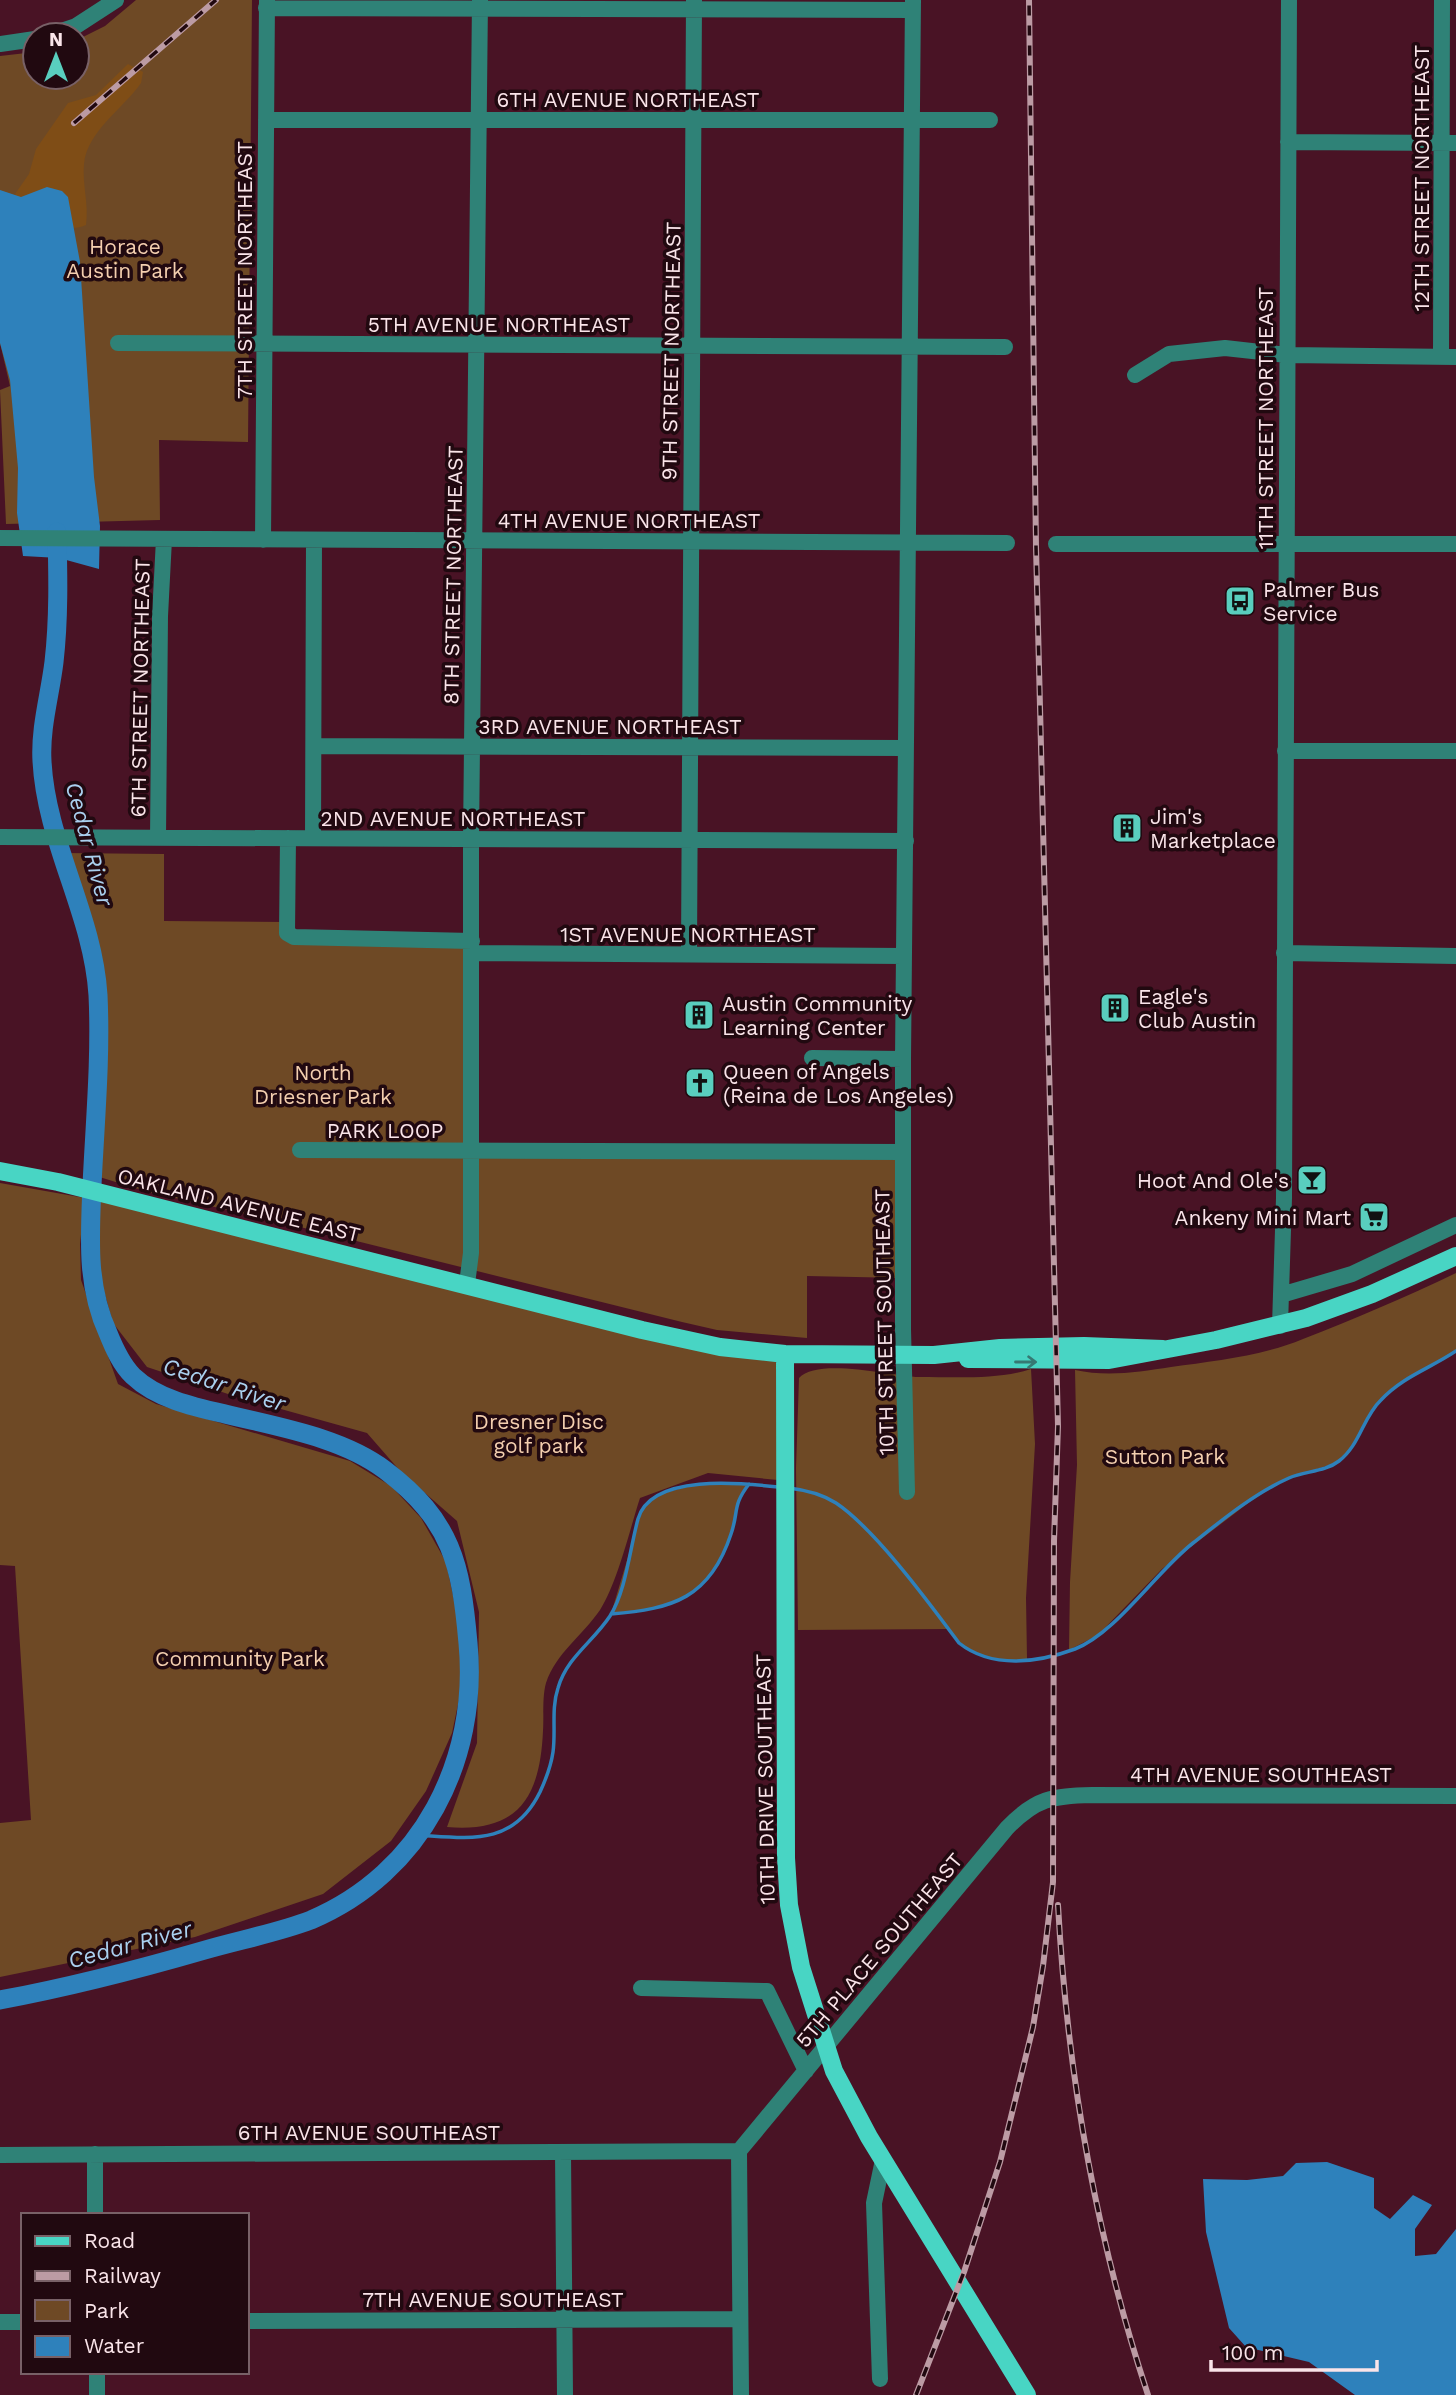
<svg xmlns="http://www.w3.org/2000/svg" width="1456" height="2395" viewBox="0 0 1456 2395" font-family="'Work Sans',sans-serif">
<rect width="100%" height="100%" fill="#491325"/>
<path fill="#6e4925" d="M136 0H252L248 442 159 440 160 520 6 524 0 390 10 386 0 343V56L35 52V77H77V40L105 26Z
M62 853 164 854V921L287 922V933L472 941 470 1150 903 1152V1278L807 1276V1338L717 1330 682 1322 268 1219 148 1192 93 1175C96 1101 104 1024 93 950 87 916 71 885 62 853Z
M0 1183 85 1198 80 1244 81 1280 118 1384 156 1404 350 1461 391 1486 421 1518 446 1562 459 1624 461 1690 452 1733 426 1791 391 1841 323 1894 195 1937 0 1977V1823L31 1820 15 1566 0 1565Z
M98 1200 776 1361 778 1480 708 1473 640 1498C629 1532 618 1581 600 1610 583 1635 556 1653 546 1683 542 1697 544 1717 543 1731 540 1798 518 1833 447 1827L477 1743 479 1612 457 1521 401 1472 367 1433 234 1396 147 1367 113 1323 98 1270Z
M1456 1273V1351L1393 1387 1378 1403 1349 1453 1336 1463 1291 1477 1264 1491 1162 1569 1098 1635 1069 1650 1070 1582 1077 1465 1075 1370C1107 1377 1139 1372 1171 1367 1214 1361 1262 1356 1303 1339 1354 1319 1406 1297 1456 1273Z
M1031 1369 1035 1444 1026 1598 1027 1659C993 1663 970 1657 948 1629L798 1630 796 1468 799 1378C817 1357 893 1376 919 1377 955 1377 997 1380 1031 1369Z
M719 1482 749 1484C732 1506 739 1511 731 1534 710 1598 673 1609 611 1614L642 1510 658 1495 689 1486Z"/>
<path fill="#7f4d16" d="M128 64 143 72 141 83C124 108 87 131 84 164 82 184 89 204 86 225 64 236 26 214 15 194L29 174 36 149 68 103 96 95Z"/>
<path fill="#2e81bb" d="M47 187 62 191 68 197 80 262 94 477 100 526 99 569 59 558 23 556 17 513 18 468 10 380 0 343V190L21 197Z
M1327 2162 1374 2178V2208L1390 2219 1413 2195 1432 2205 1415 2229V2256L1436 2254 1456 2229V2395H1355L1309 2362 1246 2347 1229 2328 1206 2232 1203 2179 1247 2180 1283 2176 1296 2163Z"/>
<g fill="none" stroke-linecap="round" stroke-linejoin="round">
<path stroke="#2e81bb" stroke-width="3.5" d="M789 1488C806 1490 822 1494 836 1503 875 1529 930 1604 959 1643 992 1669 1037 1663 1075 1649 1116 1633 1156 1572 1193 1543 1222 1520 1255 1493 1289 1478 1305 1471 1325 1472 1339 1461 1360 1445 1363 1417 1381 1400 1402 1377 1431 1368 1456 1351
M611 1614C673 1609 710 1598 731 1534 739 1511 732 1506 749 1484
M416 1835C469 1838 513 1847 540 1792 546 1779 551 1766 553 1752 556 1731 551 1709 558 1688 567 1657 593 1642 610 1616 626 1591 630 1548 638 1519 651 1473 742 1483 778 1487"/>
<path stroke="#2e81bb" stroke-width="19" d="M0 2000C70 1987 136 1970 205 1950 239 1940 277 1933 311 1920 422 1873 479 1760 468 1643 461 1564 452 1521 385 1470 341 1437 277 1427 225 1414 194 1407 157 1399 133 1376 121 1364 114 1348 108 1333 86 1285 90 1237 92 1185 95 1122 101 1058 98 995 93 914 46 842 42 761 40 728 50 695 54 662 59 618 58 575 57 532"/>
<path stroke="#2f8277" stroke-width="16" d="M266 8 913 10
M49 35 76 26 116 0
M0 44 35 39
M266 120H990
M1288 142 1456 143
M118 343 1005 347
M1441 356 1442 0
M1135 375 1169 354 1225 348 1287 355 1456 357
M0 538 1007 543
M263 540 267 0
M1056 544H1456
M314 746 905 748
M1285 751H1456
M0 837 906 841
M158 838 160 616 164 539
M288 838 287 933 294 937 472 941
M313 838 314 540
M472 953 904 956
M1284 953 1456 956
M689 954 694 0
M812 1058 903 1059
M300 1150 903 1152
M467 1284 471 1253V839L480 0
M1281 1295 1352 1274 1456 1225
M1280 1326 1284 1198 1289 0
M907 1492 903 1329V1059L913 0
M641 1988 767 1991 806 2071
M739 2151 1007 1828C1036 1798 1052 1796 1092 1795L1456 1796
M739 2151 741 2395
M563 2152 565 2395
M95 2154V2215
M0 2155 739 2151
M247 2321 740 2319
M0 2322H23
M97 2372V2395
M880 2379 874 2203 883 2160"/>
<path stroke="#48d5c4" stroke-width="18" d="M0 1171 58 1182 642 1330 720 1347 785 1354 934 1355 1000 1348 1084 1346 1163 1349
M785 1354 786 1858 789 1905 801 1967 834 2071 869 2137 1027 2395
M968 1359 1109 1360 1216 1340 1306 1318 1372 1294 1456 1256"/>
<g stroke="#bc9ba4" stroke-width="6">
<path id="rail" d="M74 123 216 0
M1058 1905C1067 2070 1096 2238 1148 2395
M916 2395 964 2272 1000 2162 1033 2027 1043 1966 1053 1882 1054 1541 1058 1426 1036 547 1029 0"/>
</g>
<use href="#rail" stroke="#210910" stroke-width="3.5" stroke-dasharray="10" stroke-linecap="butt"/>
</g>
<defs><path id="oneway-shaft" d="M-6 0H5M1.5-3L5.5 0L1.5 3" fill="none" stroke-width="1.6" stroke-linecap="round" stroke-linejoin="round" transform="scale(1.75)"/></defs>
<use stroke="#367973" href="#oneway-shaft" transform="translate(1026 1362)"/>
<defs>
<g id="bus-square" transform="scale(1.575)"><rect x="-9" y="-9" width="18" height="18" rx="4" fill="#59cebe" stroke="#210910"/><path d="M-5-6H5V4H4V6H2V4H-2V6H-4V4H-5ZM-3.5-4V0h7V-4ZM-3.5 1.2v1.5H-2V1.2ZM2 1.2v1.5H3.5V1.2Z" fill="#111"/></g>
<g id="building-square" transform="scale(1.575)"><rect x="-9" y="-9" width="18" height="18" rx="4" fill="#59cebe" stroke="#210910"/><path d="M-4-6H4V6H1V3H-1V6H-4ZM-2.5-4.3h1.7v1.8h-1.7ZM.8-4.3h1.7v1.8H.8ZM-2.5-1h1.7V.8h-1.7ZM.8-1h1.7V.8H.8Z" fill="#111"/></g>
<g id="church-square" transform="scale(1.575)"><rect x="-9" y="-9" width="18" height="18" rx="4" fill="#59cebe" stroke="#210910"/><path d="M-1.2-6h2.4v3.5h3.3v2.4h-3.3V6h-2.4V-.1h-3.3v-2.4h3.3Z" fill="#111"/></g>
<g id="bar-square" transform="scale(1.575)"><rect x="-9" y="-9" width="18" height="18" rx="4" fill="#59cebe" stroke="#210910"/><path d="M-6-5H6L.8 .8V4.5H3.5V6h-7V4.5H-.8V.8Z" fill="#111"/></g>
<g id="supermarket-square" transform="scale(1.575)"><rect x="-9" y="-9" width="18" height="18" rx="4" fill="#59cebe" stroke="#210910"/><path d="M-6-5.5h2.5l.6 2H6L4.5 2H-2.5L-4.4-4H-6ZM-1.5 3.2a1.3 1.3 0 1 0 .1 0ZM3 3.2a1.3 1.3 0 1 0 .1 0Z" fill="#111"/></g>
</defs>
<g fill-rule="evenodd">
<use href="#bus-square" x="1240" y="601"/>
<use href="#building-square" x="1127" y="828"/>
<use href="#building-square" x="1115" y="1008"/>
<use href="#building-square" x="699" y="1015"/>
<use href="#church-square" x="700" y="1083"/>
<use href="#bar-square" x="1312" y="1180"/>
<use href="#supermarket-square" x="1374" y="1217"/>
</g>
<g text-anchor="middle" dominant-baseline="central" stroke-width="7" stroke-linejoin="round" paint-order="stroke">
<g font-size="21" fill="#fae4e9" stroke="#210910">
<text x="628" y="99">6TH AVENUE NORTHEAST</text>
<text transform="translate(1421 178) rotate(-90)">12TH STREET NORTHEAST</text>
<text transform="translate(244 270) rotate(-90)">7TH STREET NORTHEAST</text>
<text x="499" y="324">5TH AVENUE NORTHEAST</text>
<text transform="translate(671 351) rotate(-89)">9TH STREET NORTHEAST</text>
<text transform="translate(1265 418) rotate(-90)">11TH STREET NORTHEAST</text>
<text x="629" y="520">4TH AVENUE NORTHEAST</text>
<text transform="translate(453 575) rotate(-89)">8TH STREET NORTHEAST</text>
<text transform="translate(140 688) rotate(-89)">6TH STREET NORTHEAST</text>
<text x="610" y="726">3RD AVENUE NORTHEAST</text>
<text x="453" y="818">2ND AVENUE NORTHEAST</text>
<text x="688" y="934">1ST AVENUE NORTHEAST</text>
<text x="385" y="1130">PARK LOOP</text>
<text transform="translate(239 1205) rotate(14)">OAKLAND AVENUE EAST</text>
<text transform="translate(884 1322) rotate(-91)">10TH STREET SOUTHEAST</text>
<text x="1261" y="1774">4TH AVENUE SOUTHEAST</text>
<text transform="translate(765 1779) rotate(-91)">10TH DRIVE SOUTHEAST</text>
<text transform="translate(879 1950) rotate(-50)">5TH PLACE SOUTHEAST</text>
<text x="369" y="2132">6TH AVENUE SOUTHEAST</text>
<text x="493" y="2299">7TH AVENUE SOUTHEAST</text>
</g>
<g font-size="21" fill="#f4cfaf" stroke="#210910">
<text x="125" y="246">Horace<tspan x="125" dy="24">Austin Park</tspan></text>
<text x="323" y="1072">North<tspan x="323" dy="24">Driesner Park</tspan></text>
<text x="539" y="1421">Dresner Disc<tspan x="539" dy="24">golf park</tspan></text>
<text x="1165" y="1456">Sutton Park</text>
<text x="240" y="1658">Community Park</text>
</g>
<g font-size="21" fill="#fae4e9" stroke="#210910" text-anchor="start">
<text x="1263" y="589">Palmer Bus<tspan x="1263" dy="24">Service</tspan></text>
<text x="1150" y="816">Jim's<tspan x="1150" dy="24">Marketplace</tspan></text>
<text x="1138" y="996">Eagle's<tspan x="1138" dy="24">Club Austin</tspan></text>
<text x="722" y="1003">Austin Community<tspan x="722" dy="24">Learning Center</tspan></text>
<text x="723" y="1071">Queen of Angels<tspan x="723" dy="24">(Reina de Los Angeles)</tspan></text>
<text x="1289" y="1180" text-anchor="end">Hoot And Ole's</text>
<text x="1351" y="1217" text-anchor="end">Ankeny Mini Mart</text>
</g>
<g font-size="23" font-style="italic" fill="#aad0ef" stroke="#210910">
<text transform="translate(89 844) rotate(75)">Cedar River</text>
<text transform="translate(224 1385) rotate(18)">Cedar River</text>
<text transform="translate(130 1945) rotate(-15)">Cedar River</text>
</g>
</g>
<rect x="21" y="2213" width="228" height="161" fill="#210910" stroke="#786167" stroke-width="2"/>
<rect x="35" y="2236" width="35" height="10" fill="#48d5c4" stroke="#786167" stroke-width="2"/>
<text x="84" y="2248" font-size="21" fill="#fae4e9">Road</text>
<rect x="35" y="2271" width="35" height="10" fill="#bc9ba4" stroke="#786167" stroke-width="2"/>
<text x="84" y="2283" font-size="21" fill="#fae4e9">Railway</text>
<rect x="35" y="2300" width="35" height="21" fill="#6e4925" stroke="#786167" stroke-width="2"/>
<text x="84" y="2318" font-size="21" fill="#fae4e9">Park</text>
<rect x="35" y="2336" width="35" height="21" fill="#2e81bb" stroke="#786167" stroke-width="2"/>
<text x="84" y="2353" font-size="21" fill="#fae4e9">Water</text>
<g transform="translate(56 56)"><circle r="33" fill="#210910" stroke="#786167" stroke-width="2"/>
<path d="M0-5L12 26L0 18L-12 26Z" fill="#59cebe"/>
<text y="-10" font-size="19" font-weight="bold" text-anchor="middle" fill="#fae4e9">N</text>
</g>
<path d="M1211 2360v10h166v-10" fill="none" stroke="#fae4e9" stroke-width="3.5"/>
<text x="1222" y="2360" font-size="21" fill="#fae4e9" stroke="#210910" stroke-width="5" paint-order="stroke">100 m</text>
</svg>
